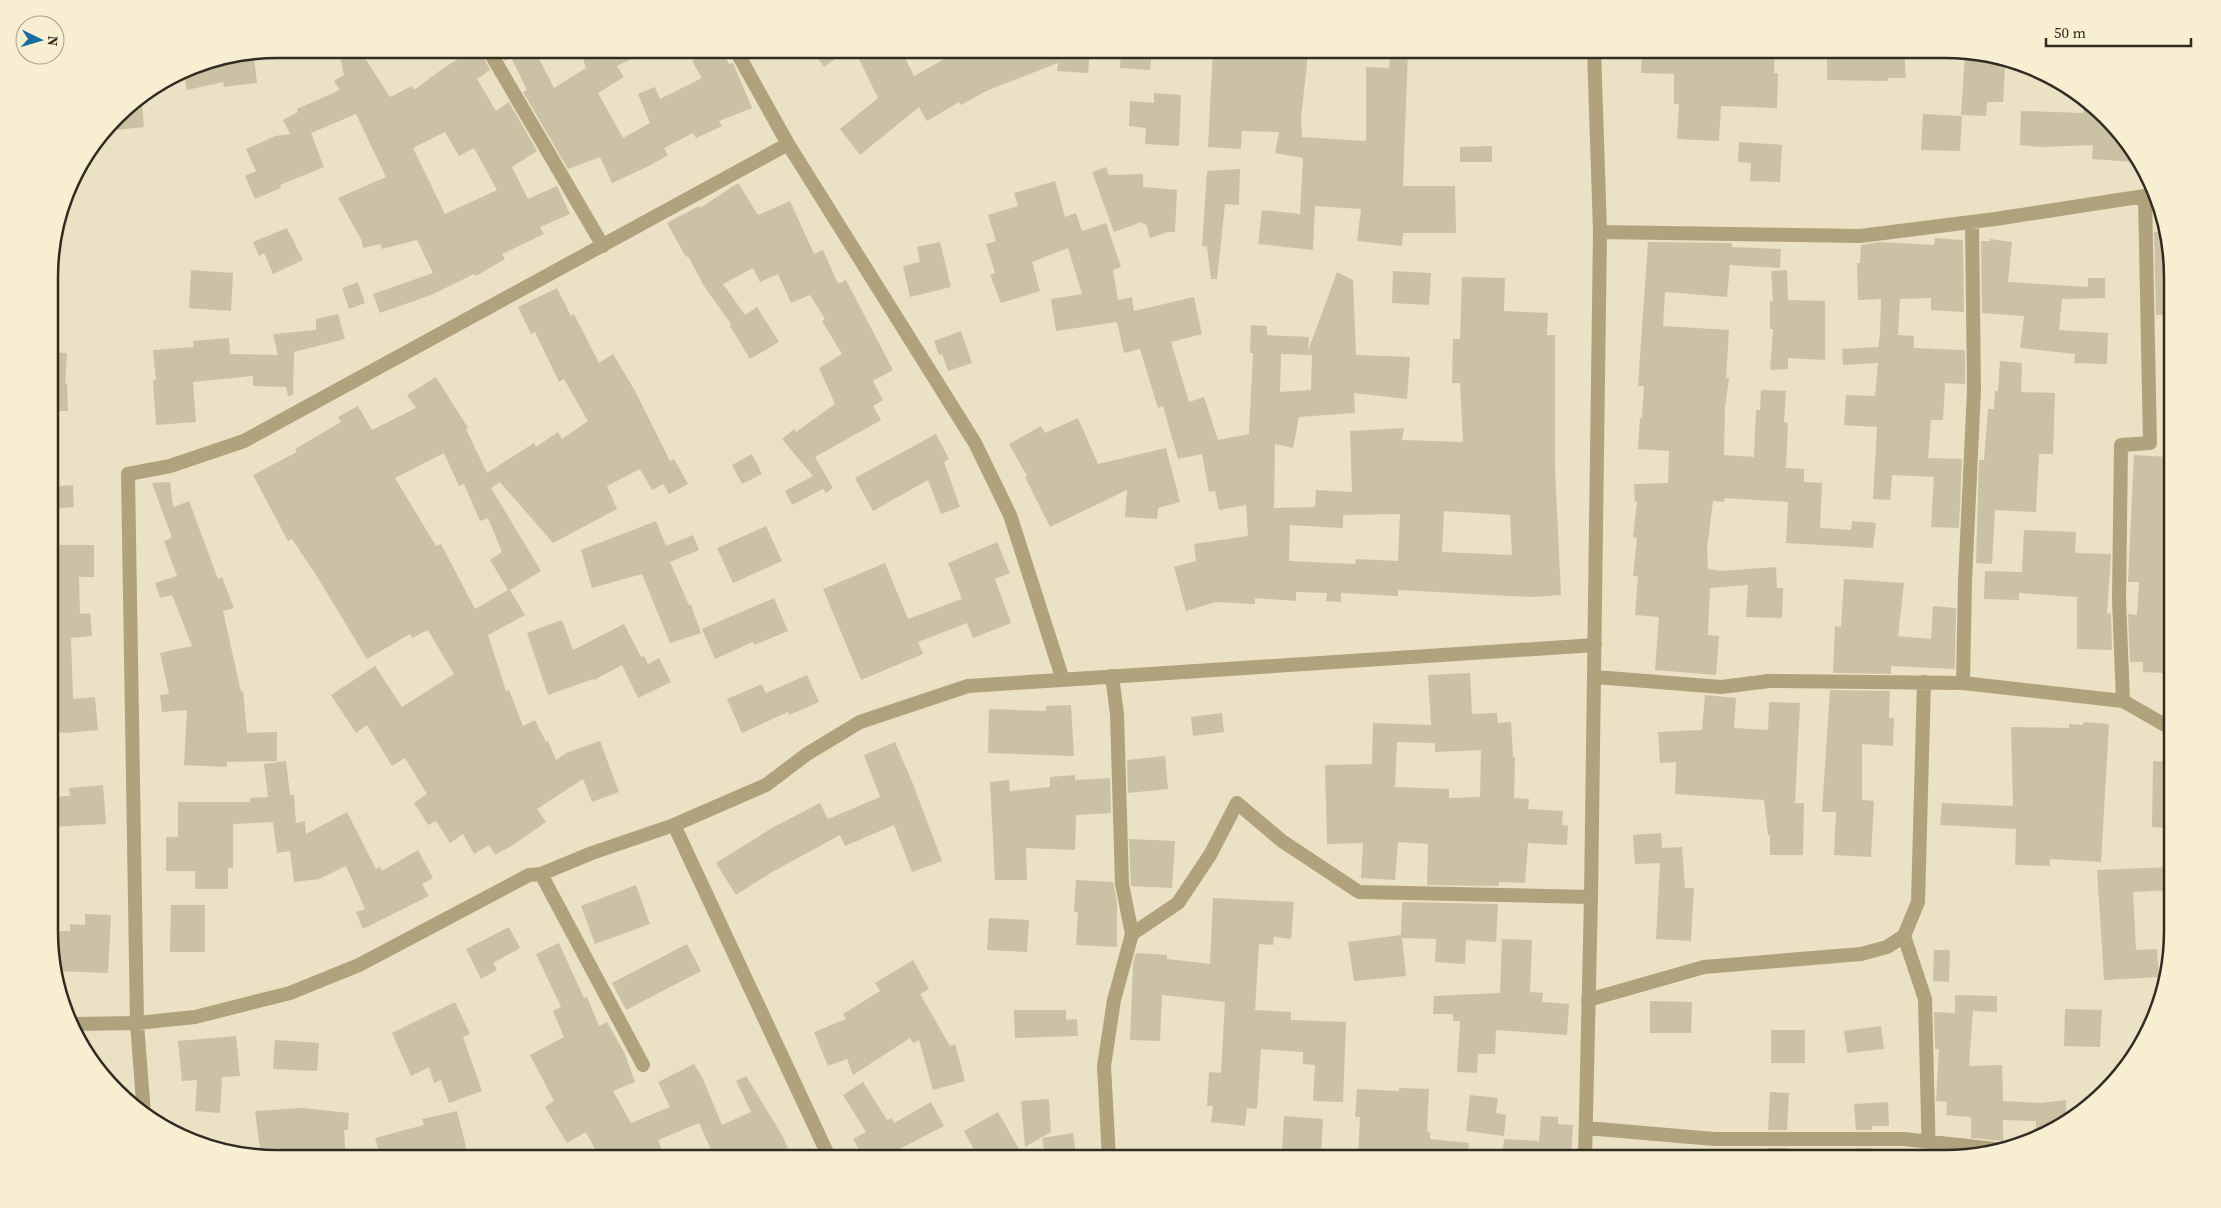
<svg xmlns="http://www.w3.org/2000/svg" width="2221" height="1208" viewBox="0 0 2221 1208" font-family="'Source Serif 4',serif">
<rect width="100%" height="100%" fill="#ebe1c4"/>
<path fill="#cbc1a5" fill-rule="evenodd" d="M338 49H359L390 97 412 86 414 90 445 67 474 49H479L490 70 477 79 496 111 509 102 537 151 512 167 528 199 557 186 570 214 540 227 544 234 502 254 505 259 476 276 474 274 431 295 380 313 373 294 433 273 417 240 382 249 380 244 363 248 361 239 338 198 386 177 356 114 311 133 324 167 280 185 281 188 255 199 245 176 256 171 246 149 275 136 290 134 283 120 298 112 297 109 340 90 334 81 344 75ZM445 132 459 156 474 148 497 190 445 214 413 148Z
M498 49H534L554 88 586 68 580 49H651L617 66 624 77 598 93 623 138 650 123 638 94 655 87 660 99 702 78 692 61 712 49H720L729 64 733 63 752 108 719 121 722 126 696 138 693 133 664 148 668 155 651 165 612 183 600 157 568 169 523 92 527 90 511 57 505 61Z
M811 49H849L824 67Z
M854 49H901L914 76 962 49 1090 50 1088 73 1057 71 1058 63 986 91 961 105 959 102 927 121 919 107 860 155 840 129 878 98Z
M1121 49H1152L1150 70 1120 68Z
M1213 49H1254L1308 54 1301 118 1302 137 1366 141V67L1389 68 1391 49H1408L1403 186H1455L1456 233H1403L1402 246 1357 241 1361 209 1315 206 1313 250 1258 244 1262 210 1300 214 1303 158 1275 153 1279 132 1242 131 1241 149 1208 147Z
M1688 49H1775L1774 73H1778L1777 108 1721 106 1719 141 1677 139 1679 104H1674V74L1641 73 1642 51 1688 54Z
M1827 49H1904L1906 78H1888V81L1827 80Z
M1965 53 1999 61V67L2005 68 2003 102H1987L1986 116 1961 115Z
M254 57 257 83 224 87 223 82 187 90 183 71 221 64 220 61Z
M1154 93 1181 95 1179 146 1145 144 1146 128 1129 126 1130 101 1154 103Z
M141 96 144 127 106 131 125 106Z
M2084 98 2095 105 2134 150V162L2092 159 2093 145 2041 147 2020 145 2021 111 2083 113Z
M1923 114 1962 116 1960 151 1921 150Z
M1739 142 1782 145 1780 182 1750 181 1751 163 1738 162Z
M1492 146V162H1460V147Z
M1106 167 1109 175 1143 174V187L1177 190 1175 232H1168L1150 238 1146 224 1143 225 1142 222 1114 232 1092 172Z
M1240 169 1239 205 1225 204 1217 279H1211L1207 247 1202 246 1207 171Z
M1055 181 1065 217 1076 213 1082 231 1106 223 1121 267 1113 270 1118 300 1132 297 1134 311 1194 297 1202 334 1171 342 1189 402 1204 397 1218 440 1249 434 1253 353H1250L1251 325 1267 326V335L1309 337 1308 351 1337 272 1353 280 1356 355 1410 357 1407 399 1354 393 1355 413 1299 417 1293 448 1275 444 1274 508 1315 507 1316 490 1352 492 1350 431 1404 428 1402 440 1463 442 1460 383H1452L1453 339H1460L1462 277 1505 278 1504 311 1548 313 1547 335H1555V469L1561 595 1532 597 1398 590V596L1341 593V602L1326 601 1327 593 1296 592V601L1255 598V604L1216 602 1186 611 1174 567 1196 561 1194 544 1248 536 1246 505 1219 510 1215 491 1209 492 1202 454 1178 459 1163 406 1158 408 1140 349 1124 353 1117 322 1056 331 1051 299 1082 294 1068 248 1032 262 1040 291 1001 303 990 275 995 273 986 244 996 241 988 215 1018 206 1014 193ZM1281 354 1312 355 1311 390 1280 392ZM1444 511 1510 515 1512 555 1442 552ZM1400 514 1398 561 1356 559 1355 564 1289 561 1290 525 1343 528V515Z
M738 183 758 215 790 201 814 254 823 250 838 284 846 280 893 370 873 381 883 400 873 406 881 420 815 457 833 488 826 493 823 489 792 505 785 491 813 476 782 439 794 429 796 432 835 404 819 368 842 354 822 321 825 319 810 295 791 303 778 274 760 282 753 268 723 284 745 315 757 307 779 342 750 359 730 326 731 324 704 286 688 256 686 257 667 223 699 206 700 208Z
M287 228 303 260 273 274 264 253 259 256 253 242Z
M2154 232H2165L2170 247 2171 315H2156Z
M1935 238 1963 240 1964 312 1931 310V298L1900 299 1898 335 1914 336V348L1965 350V384L1945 383 1943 420H1931L1928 458 1962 459 1959 528 1931 527 1934 477 1892 475 1890 500 1873 499 1877 427 1844 425 1846 395 1875 396 1878 363 1843 365 1842 349 1878 347 1880 334 1881 299 1858 300 1857 263H1860L1861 245 1881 242 1934 245Z
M1990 239 2012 242 2008 282 2088 287V278H2105V298L2062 299 2059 330 2108 333 2107 364 2074 363 2075 354 2020 348 2024 316 1982 313 1981 241H1990Z
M940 242 951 287 910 297 903 266 920 262 917 247Z
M1648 242 1732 243V247L1781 249 1780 268 1730 265 1727 297 1665 292 1663 326 1729 330 1726 378H1729L1725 408 1724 455 1754 457 1756 410H1760L1761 390 1786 391 1784 422 1788 423 1786 468 1804 469V482L1822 483 1820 528 1851 530 1852 521 1876 523 1873 548 1786 543 1788 502 1725 498 1724 502 1713 501 1707 549 1708 569 1722 571 1776 567 1777 588H1783L1782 618 1746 617 1748 585 1710 588 1708 635 1719 636 1716 675 1655 670 1659 617 1635 615 1638 576H1633L1637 538 1633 537 1637 501 1635 502 1634 484 1668 483 1669 451 1638 449 1640 418H1642L1644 386H1638Z
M191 270 233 273 231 311 189 308Z
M1787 270 1788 300 1825 301V360L1788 358V369L1770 370 1773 329H1770V301H1773L1771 271Z
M1393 271 1431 273 1429 305 1392 303Z
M358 282 365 303 349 309 342 288Z
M557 288 571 316 574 314 599 363 613 354 635 391 670 461 674 459 688 484 669 494 663 484 652 490 640 469 607 486 617 509 553 543 500 482 491 488 541 571 510 590 525 615 488 635 506 691 509 690 523 726 535 720 546 742 548 741 556 760 566 753 600 741 619 792 592 802 583 779 537 809 546 822 513 845 495 855 489 845 474 854 463 834 450 843 436 821 428 825 414 803 427 794 405 758 392 766 367 725 356 733 331 695 375 666 402 707 454 674 428 630 412 638 410 634 367 659 318 578 292 539 288 541 253 475 297 452 295 449 341 422 338 417 358 406 372 430 416 408 407 395 436 377 468 428 466 429 487 473 534 443 536 447 558 432 562 439 588 421 564 379 559 382 535 332 531 334 518 307ZM444 453 459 486 464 484 480 521 488 518 502 552 490 560 508 590 475 609 441 544 436 546 395 478Z
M338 314 345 339 294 352 293 395 288 396 286 387 253 386V376L193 382 196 422 156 425 153 381 156 380 153 350 194 347 193 341 229 338 230 354 278 355 273 334 316 330V319Z
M961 331 972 363 948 371 942 354 939 355 934 341Z
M49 352 67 353 65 384 67 383 68 411H50Z
M2000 361 2022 363 2021 392 2055 393 2053 454H2039L2036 512 1995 510 1992 564 1976 563 1979 460H1984L1988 409H1994L1995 391H1998Z
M1078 418 1098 464 1166 448 1180 502 1158 508 1157 519 1125 517 1127 490 1050 527 1025 477 1027 476 1009 444 1041 426 1045 433Z
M936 434 949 459 944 462 960 507 941 514 928 480 873 511 855 478Z
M752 454 762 474 742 484 732 465Z
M2134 455 2168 457 2166 490H2171V520H2166L2165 553 2171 552V653H2166L2165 673 2143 672V662H2130L2128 614 2137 615 2139 582H2128Z
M170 482 173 507 189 501 218 579 222 577 234 608 223 611 241 692 243 691 247 733 277 732V761L227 762V767L184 765 187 710 162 712 160 695 169 694 160 653 192 646 172 595 160 598 155 583 177 576 164 541 172 538 152 483Z
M73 485 74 507 50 509V487Z
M656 521 666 546 693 535 699 550 670 562 689 605H691L701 633 670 643 642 574 592 588 581 550Z
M766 526 782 561 733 583 717 548Z
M2024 530 2076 532 2075 553 2111 554 2107 613 2111 614 2112 650 2077 649V597L2019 593V600L1984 599 1985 571 2022 572Z
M997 542 1010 573 995 579 1011 623 973 638 967 623 918 642 923 654 861 680 823 589 885 563 908 619 962 599 948 563Z
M52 545H94V577H79L80 614 90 613 92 636 71 638 73 699 95 697 98 730 66 733 50 731V601H54Z
M1844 579 1904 583 1898 636 1931 639 1933 606 1956 608 1955 669 1891 666V674L1833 673 1835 626 1841 627Z
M774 598 788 631 754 645 753 642 715 659 702 629Z
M562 620 573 650 624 624 641 657 644 656 648 664 659 658 671 682 638 698 622 665 594 680 593 679 548 695 527 633Z
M1470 673 1472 714 1497 713 1498 723 1511 722 1513 757 1515 758 1514 798 1529 799 1528 809 1563 811 1562 825 1568 826 1567 845 1528 843 1525 883 1499 882V886L1427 885 1428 844 1398 842 1395 880 1361 878 1363 843 1327 844 1325 765 1372 764 1373 723 1431 725 1428 675ZM1397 742 1435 743V752L1481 750 1480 797 1449 798V789L1395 787Z
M807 675 819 702 789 715 788 712 742 733 727 699 762 684 766 693Z
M1830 690 1890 691 1889 718H1894L1893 746 1862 744V800L1874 801 1871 857 1834 855 1836 812H1822Z
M1705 695 1736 698 1734 727 1735 728 1768 730 1769 702 1800 703 1795 803H1804L1803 855H1770V835H1768L1764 800 1675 794 1676 762 1660 763 1658 732 1702 730Z
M1071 705 1074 756 988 753 989 709 1046 711V706Z
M1222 713 1224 732 1193 736 1191 717Z
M2083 722 2109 724 2101 862 2050 859V866L2015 865 2016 829 1940 825 1942 803 2013 806 2011 727 2069 728V724L2083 725Z
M895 742 913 784 942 861 912 872 894 825 845 846 840 835 772 872 736 895 716 863 772 828 820 803 828 819 880 797 864 755Z
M1165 756 1168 789 1128 793 1127 760Z
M286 761 290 795H294L296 823 305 821 306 834 347 812 376 869 380 867 382 871 418 850 433 878 422 884 429 896 363 929 356 912 365 909 346 866 319 879 294 882 290 851 277 853 273 822 233 824V868H228V889H195V871H166V837H178V802H250V798L268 797 264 764Z
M2153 761 2172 762V828L2152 827Z
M1075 775V780L1110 778 1111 813 1076 815 1075 850 1026 848 1027 880H995L990 782 1009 780 1010 791 1050 787V777Z
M103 785 106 824 50 827V797L70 796 69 788Z
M1661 833 1662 848 1682 847 1685 888H1694L1691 941 1656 939 1660 863 1635 864 1633 835Z
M1129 839 1175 841 1172 888 1131 886Z
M2172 867V890L2133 892 2136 950 2157 949 2159 977 2104 980 2097 870Z
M1076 880 1113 882 1117 902V947L1076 945 1078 912H1074Z
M636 885 650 924 595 944 581 906Z
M1213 898 1294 902 1291 939 1274 937 1273 945 1259 944 1255 1010 1291 1012V1020L1346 1022 1343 1102 1313 1101 1315 1065 1303 1064V1052L1261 1049 1257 1109 1247 1108 1245 1126 1211 1122 1213 1106H1207L1209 1072 1221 1073 1225 1002 1162 995 1160 1041 1130 1040 1133 965 1136 953 1167 955V959L1210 964Z
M1402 902 1498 904 1496 942 1466 940 1465 964 1435 962 1436 939 1402 938 1406 976 1354 981 1348 942 1401 935Z
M171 905H205V952H170Z
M85 914 111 915 108 973 56 971 57 931H70V924L85 925Z
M989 918 1029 920 1027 952 987 950Z
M509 927 520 948 493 963 497 970 481 979 466 949Z
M1502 939 1532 940 1530 992 1543 993 1542 1002 1569 1004 1567 1035 1496 1030 1495 1054H1478L1477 1073 1457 1072 1460 1021H1453V1014H1433L1434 996 1500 993Z
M559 943 584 998 587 997 599 1026 607 1022 624 1052 635 1082 613 1091 631 1123 670 1107 658 1082 694 1064 703 1079 722 1125 751 1112 736 1081 746 1076 782 1135 793 1159H715L699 1123 658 1140 666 1159H600L586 1132 567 1143 545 1107 554 1101 530 1055 564 1037 553 1011 561 1007 536 954Z
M687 944 701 971 626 1010 612 983Z
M1934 950H1950L1949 982 1933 981Z
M913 960 929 989 920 994 950 1046 955 1044 965 1081 933 1090 919 1040 913 1043 910 1038 853 1075 847 1059 828 1066 814 1032 846 1019 843 1014 880 991 875 983Z
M1955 995 1997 996V1012L1973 1011 1969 1066 2002 1065 2003 1101 2040 1103 2066 1100 2067 1123 2045 1134H2036V1121L2003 1120V1141L1971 1138V1117L1946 1115 1947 1102 1936 1101 1939 1049H1935L1934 1012 1955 1013Z
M1650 1001 1692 1002 1691 1033H1650Z
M455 1002 470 1034 463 1037 482 1091 449 1103 441 1080 434 1083 429 1067 411 1076 392 1033Z
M2065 1009 2102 1010 2100 1047 2064 1046Z
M1014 1010H1066V1020L1077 1019 1078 1036 1015 1038Z
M1881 1026 1884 1049 1847 1053 1844 1031Z
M1771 1030H1805V1063H1771Z
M236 1036 240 1076 222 1077 220 1113 195 1111 197 1080 182 1081 178 1041Z
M275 1040 319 1043 317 1071 273 1069Z
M863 1082 887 1120 892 1118 894 1123 931 1102 944 1126 880 1159H864L853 1139 866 1132 843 1095Z
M1399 1088 1429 1089 1427 1131 1430 1132V1139L1469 1143 1467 1159H1432L1433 1157 1391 1154 1390 1159H1358L1360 1117H1355L1357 1089 1399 1091Z
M1770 1092 1789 1093 1787 1130H1768Z
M1470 1095 1498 1098 1496 1113 1506 1115 1504 1136 1466 1131Z
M1049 1099 1051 1132 1025 1147 1021 1101Z
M1888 1102 1889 1126H1872V1130H1856L1854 1104Z
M302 1108 349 1113 348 1130H344L346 1159H282L281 1148 260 1149 255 1111Z
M457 1111 469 1159H381L375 1138 424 1125 422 1119Z
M998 1112 1020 1151 1005 1159H979L964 1131Z
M1284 1116 1323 1119 1321 1153 1282 1150Z
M1541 1116 1558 1117V1124L1573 1125 1571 1159H1502L1504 1139 1539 1141Z
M1073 1133 1077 1159H1046L1042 1138Z
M1767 1148H1787L1786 1159H1767Z
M1857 1148H1871V1159H1858Z"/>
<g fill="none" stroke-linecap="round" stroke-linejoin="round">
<path stroke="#b0a27c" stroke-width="14" d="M488 49 603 246
M735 49 788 144 975 443 1010 515 1063 680
M1600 232 1860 236 1995 219 2151 195
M1595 677 1721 687 1769 681 1963 683 2123 701 2172 729
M1963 683 1965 581 1974 390 1972 222
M2123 701 2119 599 2121 445 2150 443 2145 196
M674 825 830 1159
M541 874 643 1065
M1132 934 1178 903 1210 855 1237 803 1282 841 1359 892 1591 897
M1904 936 1925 999 1929 1159
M1588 1000 1704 967 1861 954 1887 947 1904 936 1918 902 1924 682
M74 1024 137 1023 195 1017 290 993 359 965 529 875 541 874 592 853 674 825 766 785 807 754 860 722 968 686 1595 645
M144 1115 137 1023 128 474 170 466 244 441 788 144
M1586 1128 1714 1139H1903L2005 1150
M1109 1159 1104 1066 1114 1000 1132 934 1122 884 1117 714 1112 676
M1585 1159 1591 897 1600 232 1594 49"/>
</g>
<path d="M0 0H2221V1208H0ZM277 58H1945A219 219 0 0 1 2164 277V931A219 219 0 0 1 1945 1150H277A219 219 0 0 1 58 931V277A219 219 0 0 1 277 58Z" fill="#f8eed1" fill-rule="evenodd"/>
<path fill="none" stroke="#302c21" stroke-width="2.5" d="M277 58H1945A219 219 0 0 1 2164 277V931A219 219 0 0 1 1945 1150H277A219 219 0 0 1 58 931V277A219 219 0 0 1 277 58Z"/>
<g transform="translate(40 40) rotate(95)"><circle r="24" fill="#f8eed1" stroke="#a8a08b"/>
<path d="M0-4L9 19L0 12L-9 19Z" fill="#186c9d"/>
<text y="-8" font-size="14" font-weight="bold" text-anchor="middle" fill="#302c21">N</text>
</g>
<path d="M2046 38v8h145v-8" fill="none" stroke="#302c21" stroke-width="2.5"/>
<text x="2054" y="38" font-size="15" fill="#302c21" stroke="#f8eed1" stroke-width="4" paint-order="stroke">50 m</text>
</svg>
